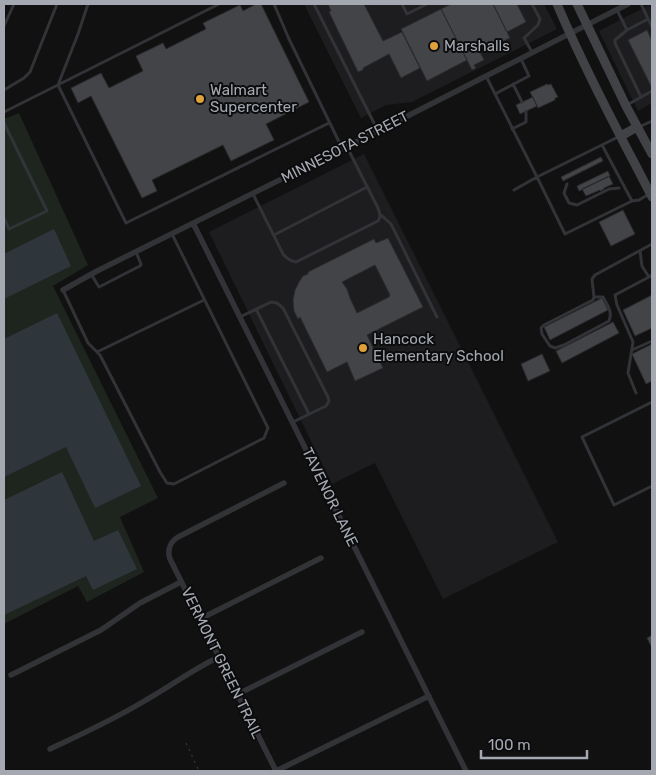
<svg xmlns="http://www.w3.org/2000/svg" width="656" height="775" viewBox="0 0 656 775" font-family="Rubik,sans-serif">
<rect width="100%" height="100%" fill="#111112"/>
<path fill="#1d1d1f" d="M304 4H544L557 29 412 102 386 105 361 118Z
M649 5 652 11V103L638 111 599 31Z
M364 154 558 542 443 599 375 463 332 484 209 232Z"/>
<path fill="#1e241e" d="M19 113 88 265 53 286 158 498 120 517 144 572 87 602 78 586 4 624V119Z"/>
<path fill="#2e363b" d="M54 229 71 266 4 299V254Z
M57 313 141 486 95 508 66 447 4 477V339Z
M62 472 94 541 118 530 137 569 93 590 86 576 4 615V500Z"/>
<path fill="#424447" stroke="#2b2b2e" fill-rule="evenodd" d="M256 4H261L309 102 266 124 274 140 231 161 223 145 152 180 157 191 142 198 91 96 78 103 71 88 101 73 109 88 143 71 136 56 163 43 166 49 206 29 203 23 240 5 243 11Z
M328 4H364L383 41 402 32 420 68 401 78 389 54 363 68V70L358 72 329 12 331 11Z
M451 4H493L510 38 480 52 484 60 474 65 476 68 472 70 441 9Z
M493 4H517L526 22 507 32Z
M441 9 467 60 427 81 401 29Z
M647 30 652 41V85L651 86 628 40Z
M547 84 548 85 551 84 558 97 555 98V100L538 108 530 92Z
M533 97 537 106 520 114 516 105Z
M601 157 603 161 563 181 561 177Z
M608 171 610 176 579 191 577 186Z
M609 176 613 184 604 188V189L600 191V190L586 196 582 189Z
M623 210 635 234 611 246 599 222Z
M388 238 423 307 367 335 383 368 355 381 347 362 327 372 300 317 298 319 294 311 293 300 295 290 299 282 303 276 308 274V272L374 239 376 243ZM375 265 390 295 389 297 357 313 350 298 347 289 342 282Z
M652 295V328L635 336 623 310Z
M602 298 608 310 550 340 544 327Z
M613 322 619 333 562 363 556 351Z
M652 344V381L646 384 632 354Z
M542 354 550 371 528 381 521 364Z
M652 635V648L647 638Z"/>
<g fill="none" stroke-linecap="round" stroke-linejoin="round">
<path stroke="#383a3e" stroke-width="1" stroke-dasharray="2.5 4" stroke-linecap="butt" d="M186 743 199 771"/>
<path stroke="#323337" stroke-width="3" d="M88 4 78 34 58 85 126 223 329 123
M274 4 289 39 342 148
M314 4 378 131
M402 4 407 14 427 4
M641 4 652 27
M617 10 627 30 648 19
M4 26 14 4
M627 30 615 40V43L641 97
M532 52 524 38 538 25 540 19 532 4
M486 76 537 177 620 136
M513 84 522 102
M4 90 24 78 30 72 57 4
M495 94 529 76 521 59
M627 105 652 91
M4 112 219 4
M4 123 47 211 9 229 4 218
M639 127 652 121
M512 129 526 122V111
M602 145 632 201 639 200 649 194
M567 184 564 193 569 203 577 205 609 189 619 188
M514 190 537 177 565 234 632 201
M253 194 283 254C287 259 290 261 296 262L378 221C381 216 380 214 378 208L347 147
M381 215 391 224 396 234 437 317
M274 235 367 187
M640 251 642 266 649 277 652 275
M91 274 99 287 101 286 140 266 141 264 136 252
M63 290 88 343 100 355 160 472 167 483 174 484 264 438 268 428 172 234
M594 297H603C607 305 613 311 609 321L564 345 555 348 550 346 542 334 541 328 544 325 593 300Z
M594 297 592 279 595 275 652 244
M256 309 309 414
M240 317 271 302 277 303 283 308 328 397 329 401 326 406 293 422
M632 350 652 341
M97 352 204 300
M636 393 628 373 633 342 617 305 615 295 649 277
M652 402 582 437 614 505 652 486"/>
<path stroke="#323337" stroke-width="5.5" d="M193 223 466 771
M63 290 97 271 378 131 628 4
M200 619 321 558
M11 675 101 630 140 603 181 582
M238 694 362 632
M50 749C82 734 115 719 146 700 171 686 193 669 219 657
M276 771 170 559C167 550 170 542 178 537L284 483
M276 771 429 696"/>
<path stroke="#404246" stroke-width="9" d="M557 4C585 70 619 133 652 197
M577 4 626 106 652 154
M621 136 637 127"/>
</g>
<g fill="#dfa13b" stroke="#0c0c0d" stroke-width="2">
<circle cx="434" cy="46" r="5"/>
<circle cx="200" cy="99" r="5"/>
<circle cx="363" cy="348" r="5"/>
</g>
<g text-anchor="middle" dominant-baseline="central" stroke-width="4" stroke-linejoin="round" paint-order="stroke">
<g font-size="15" fill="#a3a8b1" stroke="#0c0c0d" text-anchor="start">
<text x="444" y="46">Marshalls</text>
<text x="210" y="90">Walmart<tspan x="210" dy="17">Supercenter</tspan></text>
<text x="373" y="339">Hancock<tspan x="373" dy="17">Elementary School</tspan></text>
</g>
<g font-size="15" fill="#a3a8b1" stroke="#0c0c0d">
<text transform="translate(345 147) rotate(-27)">MINNESOTA STREET</text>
<text transform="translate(330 497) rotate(64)">TAVENOR LANE</text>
<text transform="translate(222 663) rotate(64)">VERMONT GREEN TRAIL</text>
</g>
</g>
<rect width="656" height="775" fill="none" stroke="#a3a8b1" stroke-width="10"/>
<path d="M481 750v8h106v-8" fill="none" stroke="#a3a8b1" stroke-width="2.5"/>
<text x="488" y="750" font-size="15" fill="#a3a8b1" stroke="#0c0c0d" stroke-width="4" paint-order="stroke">100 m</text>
</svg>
